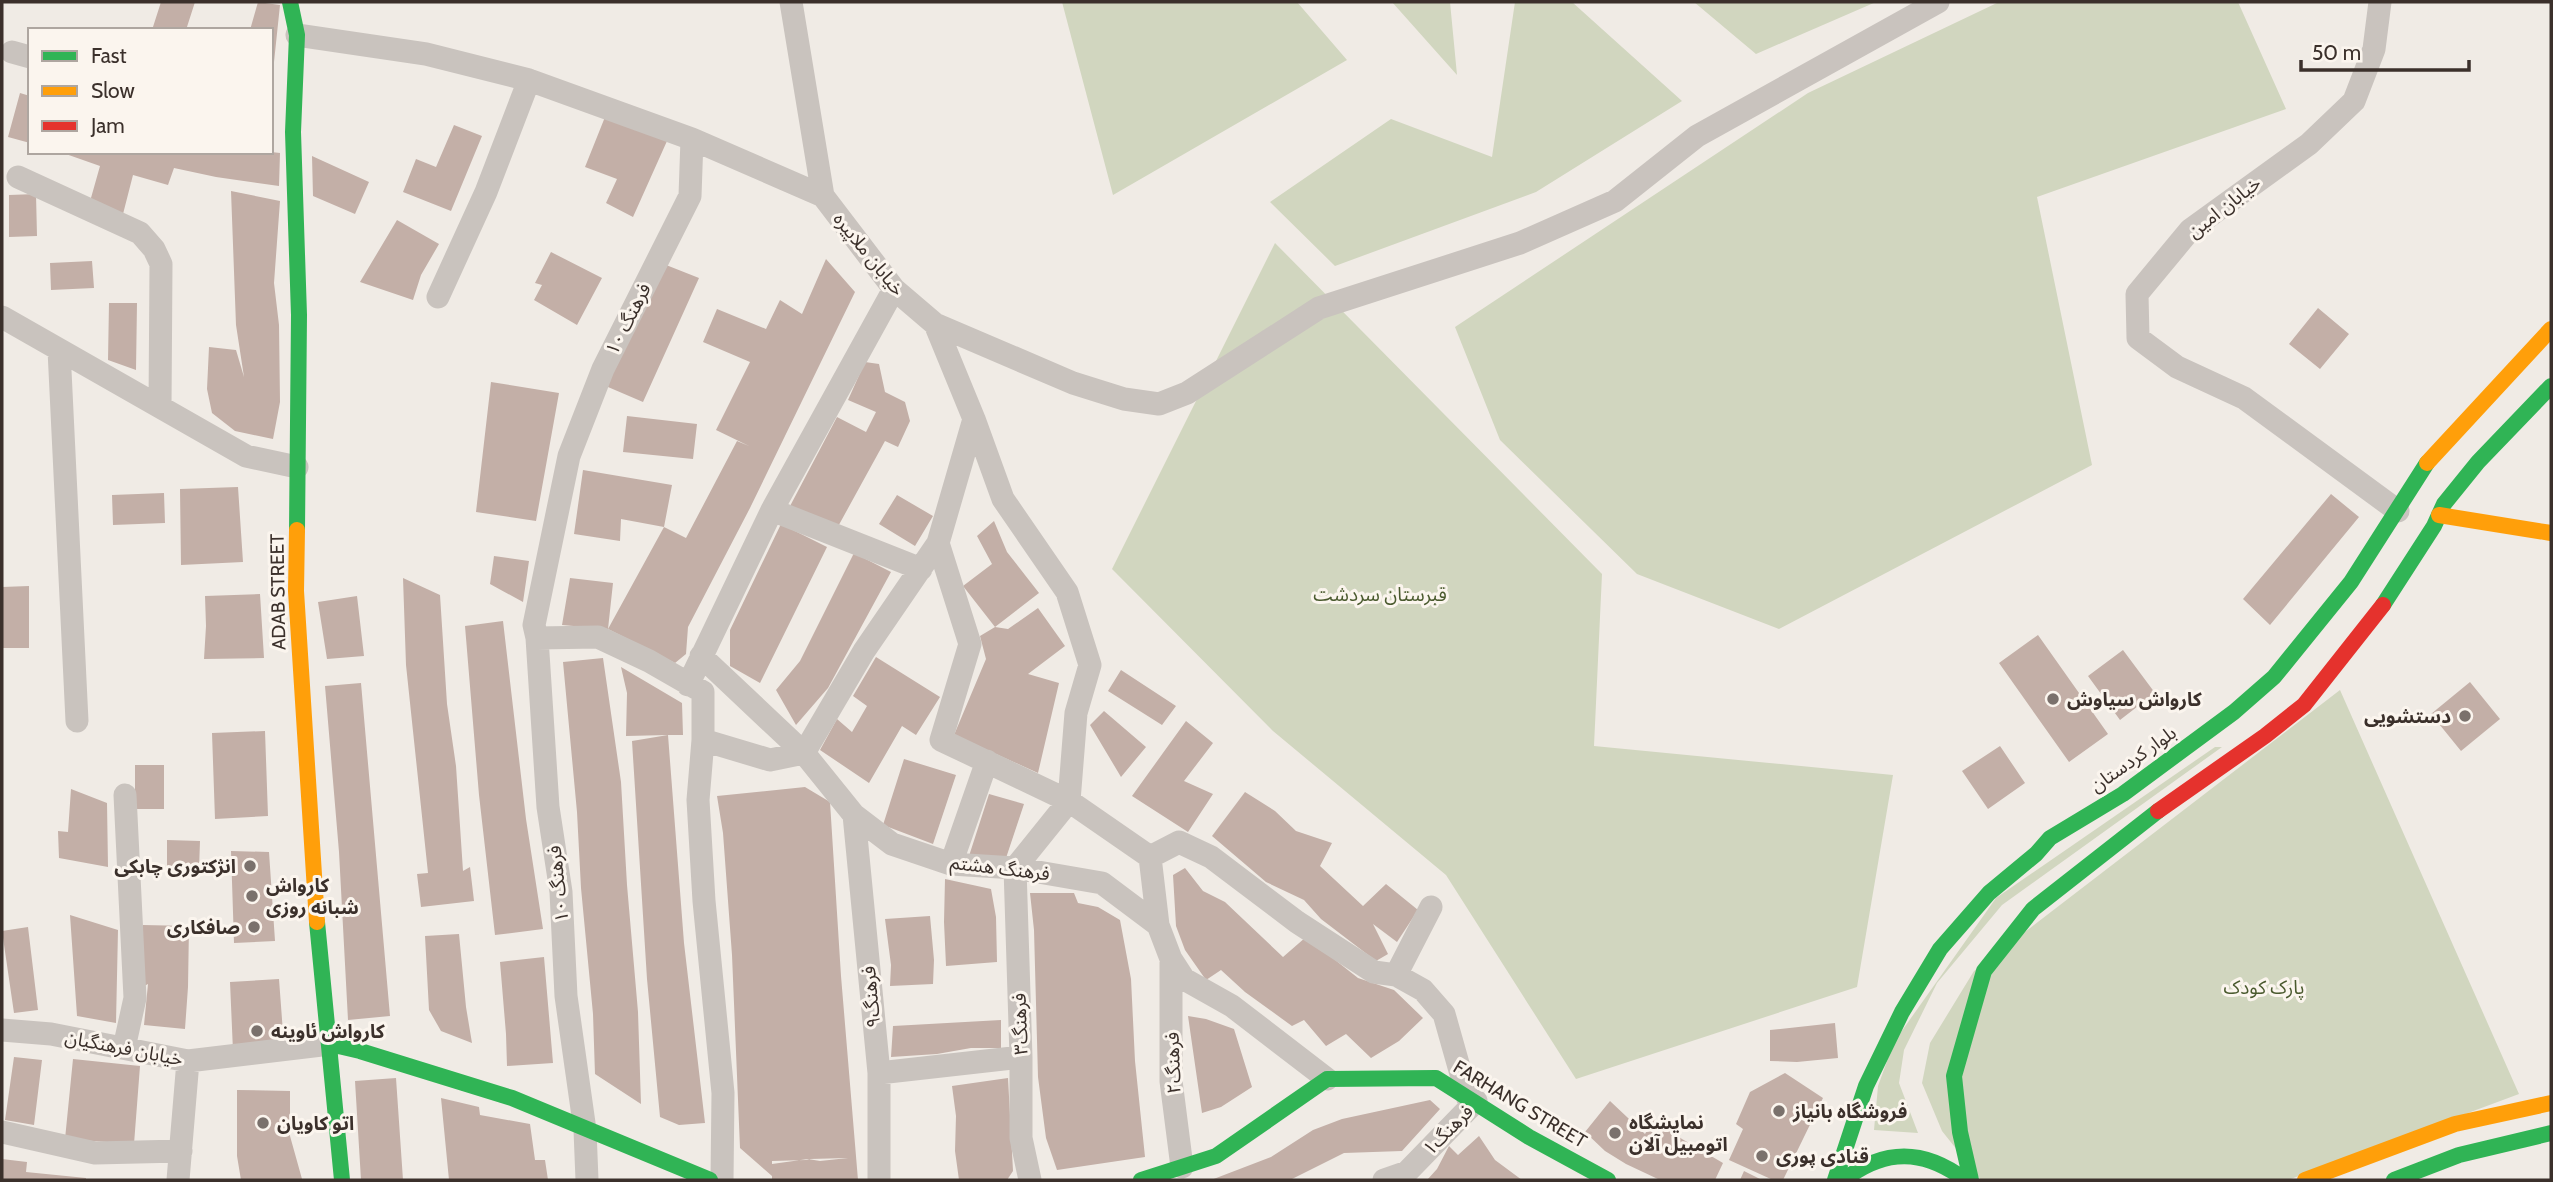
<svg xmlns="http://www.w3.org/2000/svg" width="2553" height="1182" viewBox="0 0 2553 1182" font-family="Cabin,'Noto Sans Arabic',sans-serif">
<rect width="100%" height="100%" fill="#f0ebe5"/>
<path fill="#d1d6bf" d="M1062 2H1297L1347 60 1113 195Z
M1392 2H1450L1457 75Z
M1515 2H1572L1682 101 1536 192 1335 266 1270 202 1391 119 1492 157Z
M1694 2H1876L1756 54Z
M1999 2H2238L2286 109 2037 197 2092 465 1779 629 1637 574 1500 440 1455 327 1808 93Z
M1275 243 1602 574 1594 746 1893 775 1857 987 1576 1079 1446 875 1273 731 1112 569Z
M2340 690 2519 1094 2288 1180H1981L1942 1131 1922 1083 1930 1043 1974 971Z
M2215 747H2222L2002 905 1937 983 1904 1050 1899 1083 1918 1133 1874 1130 1878 1086 1894 1042 1996 898Z"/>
<path fill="#c3afa7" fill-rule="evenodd" d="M161 2H195L186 30H152Z
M258 2 280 5 274 62H271V30H250Z
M20 93 30 96V143L8 137Z
M605 117 667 141 633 217 606 203 617 179 585 167Z
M454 125 482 136 451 211 403 192 416 159 436 167Z
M271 152 280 153 279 186 216 177 174 168 168 185 133 175 123 214 89 205 100 166 63 153Z
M312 156 369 182 355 214 313 196Z
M231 191 280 201 274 283 279 325 280 402 273 439 235 431 212 413 207 389 209 347 236 350 244 377 236 325Z
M36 194 37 236 9 237V195Z
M397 220 439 244 421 275 413 300 360 282Z
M551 252 602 278 577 325 534 300 542 285 535 283Z
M826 259 855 292 750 508 688 627 686 654 675 663 608 629 664 527 686 538 737 441 749 446 716 430 750 362 703 342 717 309 766 329 780 300 802 314Z
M92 261 94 288 51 290 50 263Z
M656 261 699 278 643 402 601 384Z
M109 303H137L136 370 108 360Z
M2318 308 2349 334 2320 369 2289 344Z
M865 362 879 364 885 392 905 402 910 421 898 447 885 441 835 532 789 508 837 417 866 432 876 412 848 400Z
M491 382 559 393 536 521 476 512Z
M627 416 697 424 693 459 623 452Z
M583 470 672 485 664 527 621 519 620 541 574 534Z
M238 487 243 562 181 565 180 489Z
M164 493 165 523 113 525 112 495Z
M2331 494 2359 517 2270 625 2243 599Z
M897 495 933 516 915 546 879 524Z
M994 521 1007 552 1039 593 995 627 963 586 992 564 977 536Z
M781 524 827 547 760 683 730 666V630Z
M854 553 891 572 828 688 796 725 776 690 800 661Z
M494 556 529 561 523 602 490 584Z
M403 578 440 595 447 704 456 766 463 871 470 867 474 901 421 907 417 874 428 873 406 665Z
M570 578 613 583 608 629 562 625Z
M29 586V648H2V587Z
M260 594 264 658 204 659 206 626 205 596Z
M357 596 364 656 327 659 318 602Z
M1038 608 1065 646 1028 674 1059 683 1038 773 954 735 986 659 980 636 995 627 1008 629Z
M503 621 526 819 543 929 495 935 479 795 465 626Z
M2038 635 2108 734 2069 762 1999 663Z
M2123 650 2155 693 2120 720 2088 676Z
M876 657 940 697 916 735 902 726 869 783 820 750 837 719 852 732 867 706 853 696Z
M603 658 621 782 627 885 638 1012 641 1104 595 1074 593 1014 581 888 577 812 563 662Z
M621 667 682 703 683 735H668L684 943 705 1123 679 1125 660 1117 647 979 632 741 668 735 626 736 627 693Z
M1121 670 1176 706 1162 725 1108 691Z
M2470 682 2500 719 2461 751 2431 714Z
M361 683 390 1016 348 1020 339 852 325 686Z
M1104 711 1146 747 1121 777 1090 725Z
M1186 721 1213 743 1184 781 1213 794 1188 832 1132 796Z
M265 731 268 816 215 819 212 733Z
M2000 746 2025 783 1988 809 1962 771Z
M904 759 956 775 933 844 883 825Z
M135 765H164V809H135Z
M805 787 830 802 841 976 858 1180H772V1176L740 1148 732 955 723 833 717 796ZM848 1158 820 1161 808 1159 772 1164V1161L806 1160 810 1159Z
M71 789 107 803 108 867 59 858 58 831 68 832Z
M1245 792 1275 811 1296 831 1332 843 1320 866 1363 906 1386 884 1418 910 1397 942 1373 924 1388 954 1376 961 1321 919 1304 900 1266 882 1212 836Z
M989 794 1024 804 1003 867 969 856Z
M167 840 200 841 199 870 167 869Z
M231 851 269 852 275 941 234 943Z
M1185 868 1203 891 1225 902 1283 957 1306 937 1358 978 1394 990 1423 1018 1399 1041 1371 1058 1346 1034 1326 1046 1304 1020 1292 1026 1245 992 1221 970 1206 980 1185 950 1176 926 1173 875Z
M945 879 991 889 996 917 997 962 946 966 944 922Z
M1030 893H1074L1078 903 1098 907 1120 920 1131 979 1135 1061 1145 1157 1057 1170 1046 1138 1038 1077 1034 930Z
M70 915 118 930 116 1023 77 1016Z
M930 916 934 960 933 984 890 986 891 965 885 919Z
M143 925 189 926 188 987 185 1029 144 1025 148 984 142 987Z
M28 927 38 1010 14 1013 2 931Z
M459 934 466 1007 472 1043 441 1031 429 1010 425 936Z
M544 957 553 1063 507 1066 506 1034 500 962Z
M279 979 284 1046 233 1051 230 982Z
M1188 1016 1206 1019 1234 1029 1252 1087 1221 1107 1202 1113Z
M1001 1020V1048H971L937 1054 891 1057 893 1026Z
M1835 1023 1838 1058 1797 1062 1770 1061V1030Z
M14 1057 42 1060 34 1125 5 1120Z
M73 1059 140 1066 134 1144 65 1139Z
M1785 1073 1823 1098 1783 1180H1773L1729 1160 1743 1129 1736 1124 1750 1092Z
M396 1078 403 1180H361L355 1081Z
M1008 1078 1013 1171 1007 1180H959L955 1151 956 1116 952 1086Z
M237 1090 290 1091V1136L302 1179 241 1180 237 1156Z
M441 1098 479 1107 480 1115 530 1124 535 1160H545L548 1180H449Z
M1430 1100 1440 1109 1402 1151 1344 1153 1290 1180H1211L1271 1157 1313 1130 1342 1119Z
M1610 1101 1645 1134 1654 1119 1682 1139 1723 1163 1715 1180H1660L1626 1164 1605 1151 1585 1132Z
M1479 1136 1495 1160 1522 1180H1427L1437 1169 1449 1146 1458 1155Z
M2 1159 27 1162 26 1172 86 1178V1180H2Z
M1744 1171 1762 1180H1740Z"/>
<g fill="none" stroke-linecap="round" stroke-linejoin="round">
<path stroke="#c9c3be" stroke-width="23" d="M791 2 823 196 894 289 935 324 974 419 1003 499 1067 592 1090 665 1076 713 1069 801 1150 857 1158 925
M2380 2 2374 49 2354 101 2309 144 2190 230 2137 294 2138 338 2177 367 2244 398 2398 511
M297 35 426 54 529 80 692 139
M12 52 30 57
M18 177 140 233 154 249 161 264 160 407
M438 297 486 192 529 80
M2 317 246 456 297 467
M935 324 1073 383 1124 399 1159 404 1187 393 1319 308 1520 243 1615 201 1697 136 1938 2
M59 350 77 721
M974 419 938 543 970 644 941 740 1069 801 1015 868 1021 1057V1138L1030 1180
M772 510 921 569
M537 638 534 625 569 456 603 369 690 196 692 139 823 196
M701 656 804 753 864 651 938 543
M688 685 772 510 894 289
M854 815 879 1073V1180
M1150 857 1179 842 1211 857 1297 922 1374 972 1396 975 1423 990 1444 1014 1468 1099
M951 864 987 761
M1171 959V1081L1182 1167
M1396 975 1431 907
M2 1030 51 1034 188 1061 330 1044
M124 1048 135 998 125 795
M879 1073 1021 1057
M2 1132 95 1153 181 1151
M178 1180 188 1061
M587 1180 585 1130 566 996 561 892 548 807 537 638 598 637 649 661 703 692V740
M722 1180 723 1093 704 901 698 800 703 740 770 760 804 753 854 815 892 844 951 864 1015 868 1102 883 1158 925 1171 959 1184 979 1232 1006 1327 1079
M1384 1180 1407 1172 1476 1101"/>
<path stroke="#30b455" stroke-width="16" d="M290 2 297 35 293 132 299 315 297 530
M2383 605 2434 526 2444 504 2478 462 2551 386
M317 922 342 1180
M330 1044 360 1051 512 1098 710 1180
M1141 1180 1216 1156 1327 1079 1436 1078 1529 1137 1608 1180
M1835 1180 1866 1086 1902 1012 1940 949 1989 893 2036 854 2050 838 2123 794 2234 712 2274 677 2351 582 2427 463
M1844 1180C1885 1148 1924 1149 1965 1180
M1971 1180 1960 1132 1954 1076 1984 971 2033 909 2158 811
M2394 1180 2459 1155 2551 1133"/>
<path stroke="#ff9f0a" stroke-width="16" d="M2427 463 2551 329
M2439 515 2551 533
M297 530 296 591 317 922
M2305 1180 2455 1124 2551 1103"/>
<path stroke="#e5322d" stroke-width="16" d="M2158 811 2265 736 2304 705 2383 605"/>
</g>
<g fill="#7a716c" stroke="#fbf5ee" stroke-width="2.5">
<circle cx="2053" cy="699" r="7"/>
<circle cx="2465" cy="716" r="7"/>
<circle cx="250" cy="866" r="7"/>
<circle cx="252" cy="896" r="7"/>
<circle cx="254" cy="927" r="7"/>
<circle cx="257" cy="1031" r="7"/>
<circle cx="1779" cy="1111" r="7"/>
<circle cx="263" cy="1123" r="7"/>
<circle cx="1615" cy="1133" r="7"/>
<circle cx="1762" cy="1156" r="7"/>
</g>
<g text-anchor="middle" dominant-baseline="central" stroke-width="6" stroke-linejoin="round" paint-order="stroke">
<g font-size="19" fill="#3b302b" stroke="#fbf5ee">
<text transform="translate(2224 207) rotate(-38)">خیابان امین</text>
<text transform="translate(869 254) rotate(51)">خیابان ملاپیره</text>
<text transform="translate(628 319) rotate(-63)">فرهنگ ۱۰</text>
<text transform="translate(278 592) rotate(-91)">ADAB STREET</text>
<text transform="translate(2133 759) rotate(-35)">بلوار کردستان</text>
<text transform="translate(1000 868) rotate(7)">فرهنگ هشتم</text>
<text transform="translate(558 884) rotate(-96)">فرهنگ ۱۰</text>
<text transform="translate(871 997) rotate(-95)">فرهنگ۹</text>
<text transform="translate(1020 1024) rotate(-92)">فرهنگ۳</text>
<text transform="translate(124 1048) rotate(11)">خیابان فرهنگیان</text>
<text transform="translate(1173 1063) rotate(-92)">فرهنگ۲</text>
<text transform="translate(1520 1104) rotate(31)">FARHANG STREET</text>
<text transform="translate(1448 1130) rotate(-45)">فرهنگ۱</text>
</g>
<g font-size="19" fill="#4a5a2e" stroke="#fbf5ee">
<text x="1380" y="594">قبرستان سردشت</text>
<text x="2264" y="987">پارک کودک</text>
</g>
<g font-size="19" font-weight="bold" fill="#3b302b" stroke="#fbf5ee" text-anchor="start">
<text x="2067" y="699">کارواش سیاوش</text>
<text x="2451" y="716" text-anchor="end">دستشویی</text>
<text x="236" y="866" text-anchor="end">انژکتوری چابکی</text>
<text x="266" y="885">کارواش<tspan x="266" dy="22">شبانه روزی</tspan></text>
<text x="240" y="927" text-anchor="end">صافکاری</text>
<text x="271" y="1031">کارواش ئاوینه</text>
<text x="1793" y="1111">فروشگاه بانیاز</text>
<text x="1629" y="1122">نمایشگاه<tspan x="1629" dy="22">اتومبیل آلان</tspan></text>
<text x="277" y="1123">اتو کاویان</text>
<text x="1776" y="1156">قنادی پوری</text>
</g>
</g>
<rect width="2553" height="1182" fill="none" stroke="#3b302b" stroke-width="7"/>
<rect x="28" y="28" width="245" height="126" fill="#fbf5ee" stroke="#aea6a0" stroke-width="2"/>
<rect x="42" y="51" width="35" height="10" fill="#30b455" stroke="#aea6a0" stroke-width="2"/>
<text x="91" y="63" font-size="21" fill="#3b302b">Fast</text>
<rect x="42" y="86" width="35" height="10" fill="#ff9f0a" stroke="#aea6a0" stroke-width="2"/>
<text x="91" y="98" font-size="21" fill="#3b302b">Slow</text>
<rect x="42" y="121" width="35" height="10" fill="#e5322d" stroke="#aea6a0" stroke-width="2"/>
<text x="91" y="133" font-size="21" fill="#3b302b">Jam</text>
<path d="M2301 60v10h168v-10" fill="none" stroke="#3b302b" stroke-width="3.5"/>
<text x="2312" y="60" font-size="21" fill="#3b302b" stroke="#fbf5ee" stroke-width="5" paint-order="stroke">50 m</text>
</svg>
